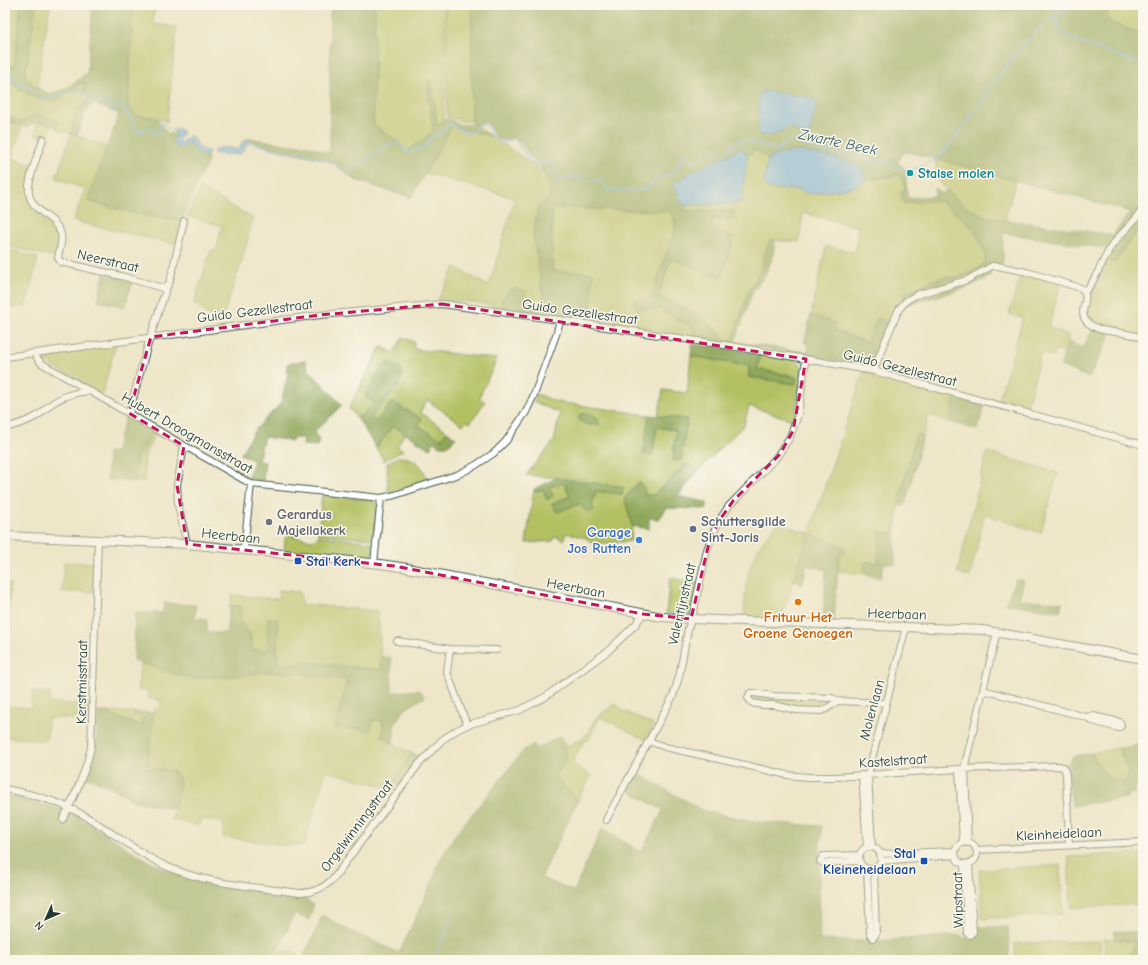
<svg xmlns="http://www.w3.org/2000/svg" width="1148" height="965" viewBox="0 0 1148 965" font-family="'Comic Neue',sans-serif">
<rect width="100%" height="100%" fill="#fbf7ec"/>
<filter id="ink" filterUnits="userSpaceOnUse"><feTurbulence type="fractalNoise" baseFrequency=".025" numOctaves="2"/><feDisplacementMap in="SourceGraphic" scale="8" xChannelSelector="R" yChannelSelector="G"/><feConvolveMatrix kernelMatrix="1 2 1 2 8 2 1 2 1" color-interpolation-filters="sRGB"/></filter>
<filter id="wash" filterUnits="userSpaceOnUse"><feTurbulence type="fractalNoise" baseFrequency=".012" numOctaves="4" result="noise"/><feDisplacementMap in="SourceGraphic" scale="16" xChannelSelector="R" yChannelSelector="G"/><feGaussianBlur stdDeviation="0.9" result="paint"/><feColorMatrix in="noise" values="0 0 0 0 0 0 0 0 0 0 0 0 0 0 0 0 0 1.4 0 .05"/><feComposite in="paint" operator="in"/></filter>
<g filter="url(#wash)">
<rect width="100%" height="100%" fill="#eee6c9"/>
<path fill="#b3c062" stroke="#697e4b" d="M5 5H21L14 68 5 62Z
M36 5H50L37 88 25 77Z
M133 5H155L153 24 177 27 167 122 157 118 137 115 128 107Z
M375 5H445L444 120 437 127 432 81H427L433 130 426 138 406 152 373 125Z
M446 5H472V121C459 123 458 118 447 117Z
M1073 5H1143V35L1109 22 1074 11Z
M5 78 33 96 56 100 85 81 92 97 76 110 71 133 107 147 88 201 132 213 181 221 175 244 73 221 85 189 56 178 71 134 55 128 58 126 35 115 23 122 5 115Z
M5 120 22 126 12 158 32 165C32 173 29 197 30 203 34 221 63 218 57 246 56 250 56 254 53 257L5 246Z
M38 122 52 125 47 138 35 135Z
M452 126 491 136 544 172 552 194 538 207 533 234 545 308 521 307 502 299V308L473 302 437 301 455 267 489 286 515 198 424 173Z
M756 150 768 159 764 181 770 189H797L808 194 844 189 856 186 866 180 891 177 899 174 906 188 901 191 910 202 940 201 968 222 976 233 986 255 985 261 983 265 959 277H945L931 281 904 293V300L898 306 890 323 867 342 834 330 835 323 811 315 826 246 855 252 858 227 803 213 799 242 770 240 758 275 749 291 732 341 723 340 658 297 671 258 721 278 710 229 713 219 685 211 684 205 737 204 742 201 747 156Z
M934 158 1016 180 1005 220 986 217 966 207 946 190 939 181Z
M200 188 253 218 244 254 221 323H219L194 303 211 250 216 251 222 226 187 216Z
M556 208 669 211 675 220V229L651 298 634 301 637 310 657 308 694 328 693 338 590 318 593 273 552 271V209Z
M1143 223V337L1117 330V328C1106 332 1092 322 1087 313L1095 289 1107 266 1105 265 1106 259 1115 261Z
M5 249 38 258 26 306 5 309Z
M1021 273 1061 283 1049 327 1070 336 1065 353 1056 350 1053 357 1041 353 1026 410 998 402 1023 318 1009 314Z
M403 337 414 342V349L497 359 479 398 485 402 470 423 466 421 463 425 427 400 420 412 447 431 441 439 418 426 422 419 375 422 371 417 399 384 365 396 376 403 358 419 349 408 380 348 382 347 394 353Z
M116 344 102 395 42 360V358L44 354Z
M760 354 796 360C800 362 801 365 802 369L795 418 792 420 749 406 744 425 697 472 687 463 654 495H645L644 488 639 482 625 498 632 526 631 541 594 544 586 538 566 533 564 540 555 536 553 541 526 543 534 489 535 492 543 489 548 500 549 487 561 483 566 486 570 496 552 504 557 512 579 504 592 505 596 491 622 494V487L557 478 526 475 554 441 560 413 534 402 537 394 557 402 649 415 643 454 652 456 657 427 676 430 673 460H681L687 419 658 416 663 390 687 393 691 356 749 366V377L796 384V377L757 369Z
M864 371 955 397 950 422 929 415 923 436 916 434 899 504 895 533 880 532 878 563 865 562 864 574 838 571 839 556 809 534 781 618H744C745 578 749 553 778 523L809 533Z
M393 426 405 433 397 446 403 450 384 461 376 448Z
M153 430 156 433 145 454 144 482H136V460L137 451 141 453Z
M987 452 1058 473 1041 533 985 514 970 577 957 573Z
M398 457C414 457 425 465 427 482L388 493 387 463Z
M322 495 370 500 374 501 378 506 373 538 371 539 318 534Z
M291 533 296 534 292 537 313 540 319 536 370 542 373 543 372 555 369 559 284 551 285 538Z
M64 562 94 563 93 592H62Z
M670 578 697 583 690 615 666 613Z
M5 584H10L6 659H5Z
M279 590 300 592 301 604 378 611 382 670 304 662 298 665 277 663V619L268 618V651L252 650 250 633 242 625 240 618V606H230L232 595 278 599Z
M141 663 181 676 195 678 227 677 264 672 302 674 347 680 335 728 360 729 370 731 373 720 383 721 382 737 412 753 390 788 326 771 304 845H282L223 837V822L201 819 200 826 172 820 180 781 174 772 165 769H147L154 708 160 710 161 701 148 698 149 691 137 690Z
M33 691 50 693V703L91 704V719L49 718 46 741 5 737V708L7 709 8 706 31 708Z
M756 696 833 701 825 708H798L756 701 755 699Z
M616 703 622 710 654 725 646 740 600 717 588 741 585 740 572 763 591 776 578 800 554 776 566 762V747L584 737 596 718Z
M110 712H134L133 714 142 716V726L110 715Z
M1119 748 1128 772 1127 781C1111 787 1097 765 1092 753Z
M1143 853V904L1071 908 1068 857Z
M1060 865 1063 914 982 919 979 870Z
M1104 938 1136 942 1128 960H1105Z
M1100 941 1101 960H1015V943Z
M283 950 294 951 300 958 302 959 304 955 322 960H269L274 954Z"/>
<path fill="#8ea658" stroke="#567246" fill-rule="evenodd" d="M21 5H36L25 77 36 88 37 86C39 88 42 91 45 92 58 98 77 80 87 73L93 5H133L128 107 137 115 157 118 163 128 168 134 176 133 173 143 185 146 190 141 203 156H206L209 160 198 181 184 215 181 221 132 213 88 201 119 114 93 103 84 113 77 135 71 134 76 110 92 97 84 94 85 81C76 86 65 96 56 100 41 105 16 87 5 78V62L14 68Z
M330 5H375L373 124 401 144 406 152 426 138 433 130 427 81H432L437 126 444 120 449 119 461 125 474 124 472 121V5H1073L1074 11 1085 7H1106L1109 22 1143 35V223L1115 262 1106 259 1109 249 1003 233V264L986 267 991 275 988 278 965 288 911 304 906 305 903 297 904 293 931 281 945 277H959L983 265 985 261 986 255 976 233 968 223 940 201 910 202 905 205 901 191 906 188 899 174 866 180 864 171 778 154 768 159 756 150 747 156 743 148 679 198 684 205 685 211 734 210V220L713 219 711 228 734 238 721 278 671 258 658 297C678 306 714 318 723 340H732L749 291 758 275 770 240H775L773 257 764 277 753 291 735 342 808 352 809 344 804 343 811 315 835 323 834 330 867 342 877 318 890 323 873 366 869 367 808 355 693 338 694 328 657 308 637 310 633 301 651 298 675 229V220L669 211 556 208H552V271L593 273 590 318 502 308V299L512 288 525 291 521 307 545 308 533 234 538 207 551 194C548 184 546 173 539 165 537 162 534 161 532 158 526 150 522 142 513 137 510 138 506 139 503 140 493 141 492 126 486 122H482L476 126 491 136 452 126 411 198 355 180 330 161 249 142 245 146 247 139 250 138 290 145H305L330 153ZM813 98 817 103 810 133 803 135 790 127ZM905 152 934 158 1130 212 1113 235 986 217 966 207 946 190 943 194 935 188V196L907 198 906 170 897 162Z
M5 115 22 122C41 112 40 115 59 122L58 126 56 127C43 122 38 120 26 127L5 120Z
M104 274 133 281 125 307 98 301Z
M1093 328 1111 334 1089 378 1060 366 1068 342 1083 348Z
M692 344 760 354 757 369 796 377V384L749 377V366L691 356Z
M305 360 308 369 342 405 314 432 319 440 317 446 303 445 304 438H293L292 441 264 437 258 461 265 462 263 482 247 478 254 461 241 454 253 432 281 403 288 374 287 364Z
M390 362 401 369 402 376 399 384 371 418 375 422 392 402 422 419 418 426 441 439 447 431 456 438 447 446H439L434 442 430 449 393 426 376 448 358 419 375 403 365 396 383 364Z
M955 397 985 405 977 430 950 422Z
M589 413 597 417 599 424C592 426 585 425 579 420V416L582 414Z
M649 415 687 419 681 460H673L676 430 657 427 652 456 643 454Z
M126 416 153 430 141 454 137 452 136 460V482L107 480 108 452H115Z
M916 434 923 436 905 506 899 504Z
M687 463 697 472 678 496 705 502 707 503V509L667 508 659 519 649 518V529L632 526 625 498 639 482 644 488 645 495H654Z
M557 478 623 487 622 494 596 491 592 505 594 510 588 513 579 504 557 512 552 504 570 496 566 486 561 483 549 487 553 496 547 500 543 489 535 492 534 489Z
M880 532 895 533V564L884 563 881 578 864 574 865 562 878 563Z
M809 534 844 546 845 552 839 556 834 620 823 619 826 570 807 565 802 585 793 581Z
M1015 580H1024L1019 600 1062 602 1060 611 1006 604Z
M164 603 196 605 195 618 207 619V633H226L230 606H240V618L242 625 250 633 252 650H267L268 618 278 619 277 663 298 665 303 662 382 670 381 656 391 658 392 692 419 690 425 697 404 710 395 723 393 742 382 737 383 721 373 720 370 731 360 729 335 728 347 680 302 674 264 672 227 677 195 678 181 676 134 661 135 612 163 613Z
M98 712H110V715L141 726V716L133 714 134 712 154 713 147 769C153 769 159 769 166 770 188 773 178 793 174 809L135 801 113 788 87 777 96 751Z
M560 736C571 755 568 760 554 776L578 800 541 878 574 891 602 828 641 852 663 810 625 789 635 772 704 811 759 822 822 826 819 856 820 940 878 941 961 935 962 938 977 937V927H1008L1010 960H789L757 959 743 960H322L304 955 319 925 322 915 349 930 399 953 433 880 440 860 455 835 524 750 534 744 537 749Z
M1143 744V785L1135 786V793L1127 794V798L1072 806 1068 763 1073 756 1092 753C1097 765 1111 787 1127 781L1128 772 1119 748Z
M412 753 421 757 397 790 390 788Z
M5 794 70 812 145 859 166 869 193 880 301 896 314 905 309 920 294 914 281 944 269 960H5Z
M1115 931 1143 933V960H1128L1136 942 1114 939Z"/>
<path fill="#70afe3" stroke="#48768c" d="M764 91 813 98 817 103 810 133 803 135 790 127 773 135H758L759 95Z
M174 129H179L182 131V135L178 140 179 142 180 143 188 136H191C199 143 196 150 209 151L208 156C198 157 193 149 189 141L183 148H180L174 145 173 140 177 134 175 133Z
M249 139V144H247C245 147 244 151 241 153 237 156 218 154 214 153V150C221 147 230 147 238 150L243 141Z
M743 148 747 156 742 200 737 204 684 205 679 198 674 183 704 166Z
M800 151 831 157 859 165 864 171 866 180 856 186 844 189 808 194 797 189H770L766 187 764 181 768 159 778 154Z"/>
<g fill="none" stroke-linecap="round" stroke-linejoin="round">
<path stroke="#70afe3" stroke-width="1.5" d="M1053 5 1058 26 1069 38 1143 65
M5 70 13 73 12 81 33 90 42 99 52 98 79 89 87 94V100L95 104 109 100V108L112 112 120 104 123 107 138 132 146 128 154 133 159 134V127L161 123 170 130H176
M249 142 289 153 299 151 327 161 350 171 389 144H401L406 152 426 147 430 139 439 134 450 124 469 134 482 124 488 125 492 138 501 143 514 138 530 160 533 164 539 165 550 160 559 181 577 176 589 181 601 179 607 190H646L656 178 672 174 677 170 682 154 689 156 695 163 713 150 728 151 739 140 753 142 776 150 793 140 805 145 839 155 888 162 902 169 917 168 928 163 941 155 948 147 971 117 1015 54 1036 32 1062 11 1072 5
M440 945 452 917
M433 960 438 949"/>
</g>
</g>
<g filter="url(#ink)">
<g fill="none" stroke-linecap="round" stroke-linejoin="round">
<g stroke="#3e564a" stroke-width="8">
<path id="minor" d="M43 139C39 153 27 179 29 193 32 213 56 216 61 234 63 241 59 251 58 258L61 262 65 263 121 276 166 289 148 344 129 413
M166 289 170 281 184 221
M1085 292C1098 278 1102 259 1113 244 1122 231 1136 222 1143 208
M36 353 37 358 41 363 251 484 381 498 395 495 459 474 476 465 494 453 506 441 526 412 534 395 557 332 560 320
M5 357 320 315 442 304 560 320 731 346 874 371 1143 445
M874 371 883 346 899 309 906 301 916 295 967 280 992 266H998L1027 272 1081 288C1093 297 1076 311 1087 322 1102 336 1126 329 1143 339
M5 428C16 425 27 422 37 416 43 412 48 406 54 402 65 395 77 392 90 391
M184 446 177 485 178 505 187 544
M244 549 251 484
M374 563 381 498
M397 641 450 649 497 650
M450 649 447 672 467 725
M983 690 1086 717 1092 721 1118 728 1121 726 1120 722 1093 716 1086 717
M838 701 826 709 821 711 796 710 774 705H763L752 703 748 698 750 693H753L774 696 832 698 838 701 886 703
M649 741 665 747 745 765 787 775 808 777H835L959 769 1057 766 1064 767 1066 775 1069 845
M959 769 963 843
M964 769 997 632
M965 770 968 843
M862 775 867 847
M5 789C33 794 61 802 85 816 113 832 138 854 168 867 206 884 257 887 299 893 312 893 323 889 333 879L419 764 442 740 457 730 467 725 520 710 545 697 608 651 636 624 643 614
M63 819C75 795 85 774 91 747L98 540
M606 820 673 696 679 677 688 629 694 610 707 550 712 536 719 521 729 506 776 458 790 437 798 415 806 359
M955 853a11 11 0 1 1 22 0a11 11 0 1 1-22 0Z
M859 858a11 11 0 1 1 22 0a11 11 0 1 1-22 0Z
M872 847 868 774 906 627
M976 850 1143 842
M880 854 955 851
M858 861 823 863 820 861 823 856 859 855
M881 861 955 855
M964 864 967 933 970 935 973 932 969 863
M867 869 870 934 873 938 876 934 874 869
M1141 960 1143 956"/>
</g>
<g stroke="#3e564a" stroke-width="10">
<path id="tertiary" d="M5 536 187 544 380 564 407 568 662 617 691 619 983 630 1143 659"/>
</g>
<use href="#minor" stroke="#fff" stroke-width="6"/>
<use href="#tertiary" stroke="#fff" stroke-width="8"/>
</g>
</g>
<path d="M0 0H1148V965H0ZM442 304 806 359 793 431 780 454 733 501 719 521 709 543 691 619 643 614 394 566 187 544 177 485 184 446 129 413 151 337 320 315Z" fill="#eee6c9" fill-opacity=".55" fill-rule="evenodd"/>
<path fill="none" stroke="#c2185b" stroke-width="3" stroke-dasharray="8 5" stroke-linejoin="round" d="M442 304 806 359 793 431 780 454 733 501 719 521 709 543 691 619 643 614 394 566 187 544 177 485 184 446 129 413 151 337 320 315Z"/>
<circle fill="#0f9aa8" stroke="#fbf7ec" stroke-width="1.5" cx="910" cy="173" r="4"/>
<circle fill="#6b7280" stroke="#fbf7ec" stroke-width="1.5" cx="269" cy="522" r="4"/>
<circle fill="#5c6f8a" stroke="#fbf7ec" stroke-width="1.5" cx="693" cy="529" r="4"/>
<circle fill="#3f7fe0" stroke="#fbf7ec" stroke-width="1.5" cx="639" cy="540" r="4"/>
<g fill="#1a4fb4" stroke="#fbf7ec" stroke-width="1.5">
<rect x="294" y="557" width="8" height="8" rx="2"/>
<rect x="920" y="857" width="8" height="8" rx="2"/>
</g>
<circle fill="#e8710a" stroke="#fbf7ec" stroke-width="1.5" cx="798" cy="602" r="4"/>
<g text-anchor="middle" dominant-baseline="central" stroke-width="3" stroke-linejoin="round" paint-order="stroke">
<g font-size="14" font-weight="bold" fill="#0d838f" stroke="#fbf7ec" text-anchor="start">
<text x="918" y="173">Stalse molen</text>
</g>
<g font-size="14" fill="#1f3d34" stroke="#fbf7ec">
<text transform="translate(108 261) rotate(13)">Neerstraat</text>
<text transform="translate(255 311) rotate(-7)">Guido Gezellestraat</text>
<text transform="translate(580 312) rotate(8)">Guido Gezellestraat</text>
<text transform="translate(900 368) rotate(14)">Guido Gezellestraat</text>
<text transform="translate(187 433) rotate(30)">Hubert Droogmansstraat</text>
<text transform="translate(231 536) rotate(6)">Heerbaan</text>
<text transform="translate(576 588) rotate(11)">Heerbaan</text>
<text transform="translate(682 604) rotate(-77)">Valentijnstraat</text>
<text transform="translate(897 614) rotate(2)">Heerbaan</text>
<text transform="translate(82 682) rotate(-89)">Kerstmisstraat</text>
<text transform="translate(872 710) rotate(-75)">Molenlaan</text>
<text transform="translate(893 761) rotate(-4)">Kastelstraat</text>
<text transform="translate(357 826) rotate(-53)">Orgelwinningstraat</text>
<text transform="translate(1059 834) rotate(-3)">Kleinheidelaan</text>
<text transform="translate(958 900) rotate(-91)">Wipstraat</text>
</g>
<g font-size="14" font-weight="bold" fill="#5b616d" stroke="#fbf7ec" text-anchor="start">
<text x="277" y="514">Gerardus<tspan x="277" dy="16">Majellakerk</tspan></text>
</g>
<g font-size="14" font-weight="bold" fill="#4e5e75" stroke="#fbf7ec" text-anchor="start">
<text x="701" y="521">Schuttersgilde<tspan x="701" dy="16">Sint-Joris</tspan></text>
</g>
<g font-size="14" font-weight="bold" fill="#366cbe" stroke="#fbf7ec" text-anchor="end">
<text x="631" y="532">Garage<tspan x="631" dy="16">Jos Rutten</tspan></text>
</g>
<g font-size="14" font-weight="bold" fill="#164399" stroke="#fbf7ec" text-anchor="start">
<text x="306" y="561">Stal Kerk</text>
<text x="916" y="853" text-anchor="end">Stal<tspan x="916" dy="16">Kleineheidelaan</tspan></text>
</g>
<g font-size="14" font-weight="bold" fill="#c56008" stroke="#fbf7ec">
<text x="798" y="617">Frituur Het<tspan x="798" dy="16">Groene Genoegen</tspan></text>
</g>
<g font-size="15" font-style="italic" fill="#375f69" stroke="#fbf7ec">
<text transform="translate(838 142) rotate(12)">Zwarte Beek</text>
</g>
</g>
<rect width="1148" height="965" fill="none" stroke="#fbf7ec" stroke-width="20"/>
<g transform="translate(46 919) rotate(225)" stroke="#fbf7ec" stroke-width="3" paint-order="stroke">
<path d="M0-3L7 15L0 10L-7 15Z" fill="#1f3d34"/>
<text y="-6" font-size="11" font-weight="bold" text-anchor="middle" fill="#1f3d34">N</text>
</g>
</svg>
